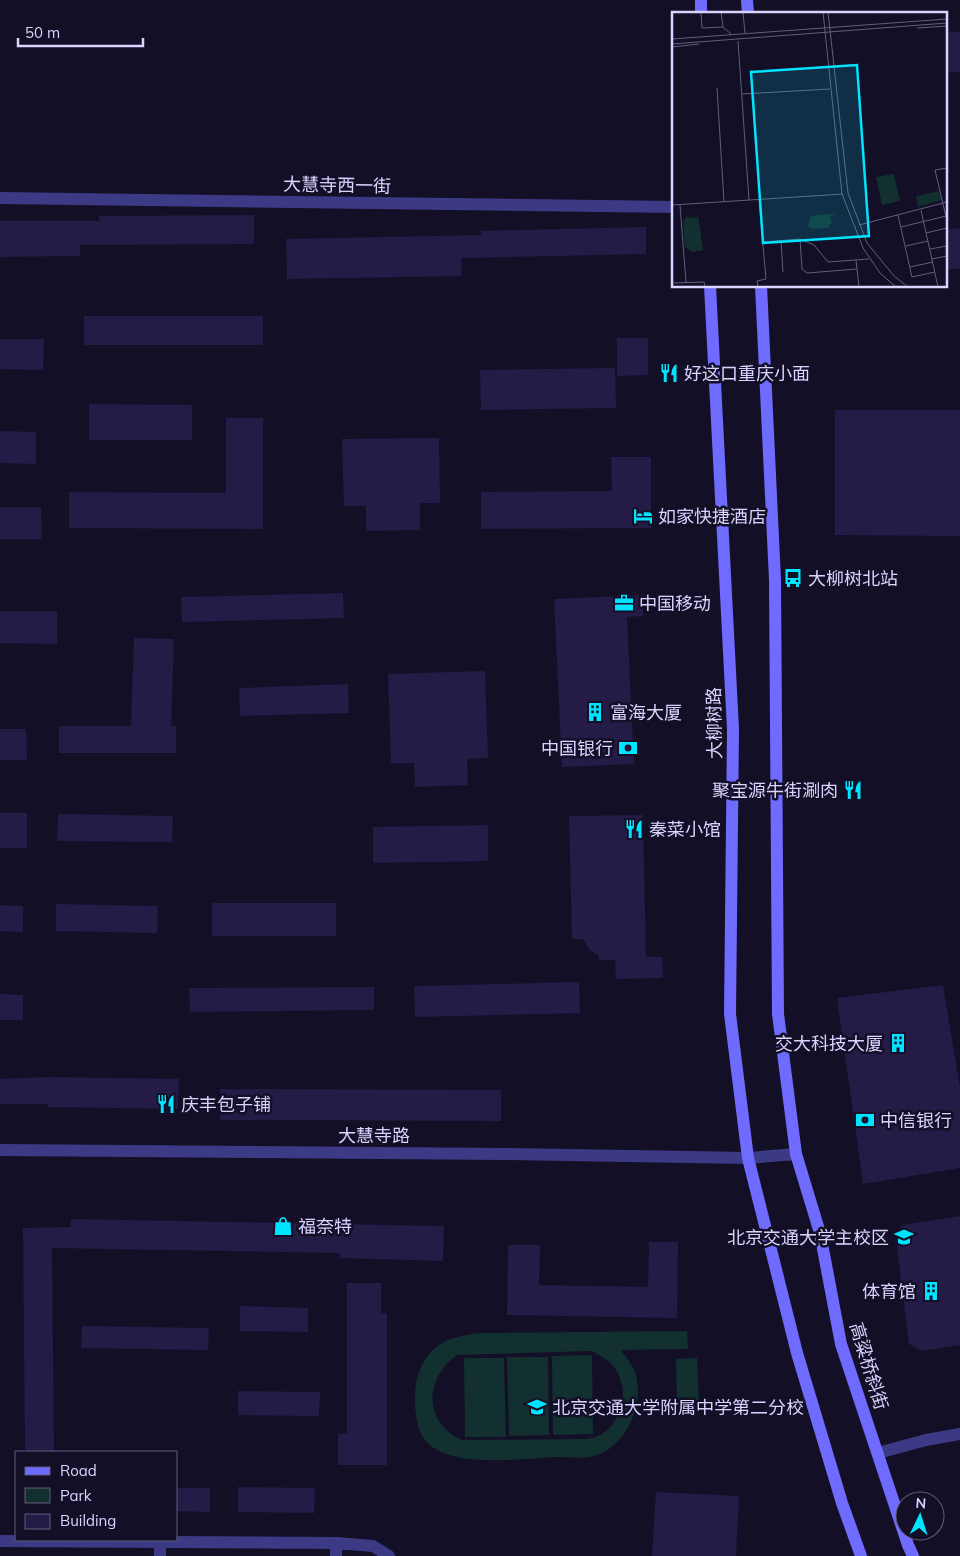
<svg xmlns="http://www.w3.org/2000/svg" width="960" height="1556" viewBox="0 0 960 1556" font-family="Mulish,'Noto Sans SC',sans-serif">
<rect width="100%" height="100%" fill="#130f26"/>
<path fill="#12302f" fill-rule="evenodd" d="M687 1331 688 1349 621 1350C627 1359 636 1368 637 1380 642 1409 625 1447 594 1456 584 1459 564 1457 553 1457 520 1459 448 1469 425 1440 414 1427 413 1393 417 1378 428 1344 447 1337 480 1333ZM591 1351C600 1355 611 1361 616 1370 630 1392 622 1422 600 1435 596 1438 590 1438 585 1439L462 1440C423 1422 424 1379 457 1355Z
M592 1355 593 1434 553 1435 552 1356Z
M507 1357H548L549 1435 509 1436Z
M464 1358H504L506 1437H465Z
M697 1358 699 1405 677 1406 676 1359Z"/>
<path fill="#241b47" d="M946 32H960V72H946Z
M254 215V244L80 245V256L0 257V221H99V216Z
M646 227V254L461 258 462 276 287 279 286 239 481 235V231Z
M960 228V269H946V229Z
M84 316H263V345H84Z
M617 338H648V375L617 376Z
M0 339H44L43 370 0 369Z
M615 368 616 408 481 410 480 370Z
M89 404 192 405V440H89Z
M835 410H960V536L835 535Z
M226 418H263V529L69 528V492L226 493Z
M0 431 36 432V464L0 463Z
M439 438 440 503H420V530L366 531V506H344L342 439Z
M611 457H651V528L481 529V492L612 491Z
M0 507H41L42 539H0Z
M343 593 344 618 182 622 181 597Z
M643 595V616L627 617 634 764 562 767 554 599Z
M0 611H57V644L0 643Z
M134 638 174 639 171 726H176V753H59V726H131Z
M485 671 488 758 467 759 468 785 415 787 414 763H391L388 674Z
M348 684 349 713 240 716 239 688Z
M0 729H26L27 760H0Z
M0 813H27V848H0Z
M58 814 173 816 172 842 57 841Z
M643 815 646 957H662L663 978 616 979 615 960H599V956L590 950 583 939H572L569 816Z
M488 825V861L373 863V827Z
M212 903H336V936H212Z
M56 904 158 906 157 933 56 931Z
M0 905 23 906V932L0 931Z
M579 982 580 1013 415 1017 414 986Z
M943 985 960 1087V1168L863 1184 837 998Z
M374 987V1010L190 1012 189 988Z
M0 994 23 995V1020H0Z
M48 1077 179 1079 178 1109 47 1107 48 1104H0V1079Z
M220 1089 501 1090V1121L220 1120Z
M960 1216V1345L922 1351 909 1344 896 1238 902 1225Z
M71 1219 444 1226 443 1261 340 1258V1253L52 1248 54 1452H25L23 1228 71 1227Z
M649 1242H678L677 1318 507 1315 508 1245H540L539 1285 648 1287Z
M347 1283H381V1313H387V1465H338V1434H347Z
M240 1306 308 1308V1332L240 1331Z
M82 1326 209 1328 208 1350 81 1348Z
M238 1391 320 1392 319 1416 238 1415Z
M238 1487 315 1488 314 1513 238 1512Z
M176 1488H210V1512L176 1511Z
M656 1492 739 1496 736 1556H652Z"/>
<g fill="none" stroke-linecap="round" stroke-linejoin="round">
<path stroke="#3d3a85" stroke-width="12" d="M0 198 674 207
M878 1453 926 1440 960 1434
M0 1541 336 1543V1556
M160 1543V1556
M336 1543 373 1546 389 1556"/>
<path stroke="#3d3a85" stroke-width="12" d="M0 1150 507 1154 748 1158 796 1154"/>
<path stroke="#6f6bff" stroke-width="12" d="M701 0V14
M747 0 748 14
M710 286 733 729 730 1014 748 1158 797 1353 842 1503 861 1556
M761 286 775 580 778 1014 796 1154 820 1233 841 1344 908 1545 913 1556"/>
</g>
<defs>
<g id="restaurant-bare" transform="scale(1.5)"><path d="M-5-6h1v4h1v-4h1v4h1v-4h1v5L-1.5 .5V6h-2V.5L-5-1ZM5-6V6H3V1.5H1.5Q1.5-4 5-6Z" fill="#00e5ff" stroke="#130f26" stroke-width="2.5" paint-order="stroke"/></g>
<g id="hotel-bare" transform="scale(1.5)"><path d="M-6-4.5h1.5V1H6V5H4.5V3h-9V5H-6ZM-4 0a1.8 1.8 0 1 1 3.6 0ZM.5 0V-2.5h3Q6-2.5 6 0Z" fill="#00e5ff" stroke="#130f26" stroke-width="2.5" paint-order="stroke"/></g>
<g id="bus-bare" transform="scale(1.5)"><path d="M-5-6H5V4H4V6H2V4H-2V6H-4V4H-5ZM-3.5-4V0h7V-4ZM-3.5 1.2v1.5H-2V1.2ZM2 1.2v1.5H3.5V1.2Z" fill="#00e5ff" stroke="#130f26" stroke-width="2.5" paint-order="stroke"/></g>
<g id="office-bare" transform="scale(1.5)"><path d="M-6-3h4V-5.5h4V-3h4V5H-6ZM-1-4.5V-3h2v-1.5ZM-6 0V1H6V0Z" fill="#00e5ff" stroke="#130f26" stroke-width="2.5" paint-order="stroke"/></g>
<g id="building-bare" transform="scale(1.5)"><path d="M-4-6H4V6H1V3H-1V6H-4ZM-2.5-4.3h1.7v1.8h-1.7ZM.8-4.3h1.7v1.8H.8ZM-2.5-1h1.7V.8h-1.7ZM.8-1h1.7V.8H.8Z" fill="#00e5ff" stroke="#130f26" stroke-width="2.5" paint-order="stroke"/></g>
<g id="bank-bare" transform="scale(1.5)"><path d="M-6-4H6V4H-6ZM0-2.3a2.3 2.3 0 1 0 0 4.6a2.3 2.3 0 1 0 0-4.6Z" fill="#00e5ff" stroke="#130f26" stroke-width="2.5" paint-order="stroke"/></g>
<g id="shop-bare" transform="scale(1.5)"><path d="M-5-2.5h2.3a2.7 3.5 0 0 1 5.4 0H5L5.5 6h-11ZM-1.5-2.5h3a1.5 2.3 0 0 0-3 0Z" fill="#00e5ff" stroke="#130f26" stroke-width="2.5" paint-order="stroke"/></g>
<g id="university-bare" transform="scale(1.5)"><path d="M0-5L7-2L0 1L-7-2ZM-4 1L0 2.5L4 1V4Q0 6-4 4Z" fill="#00e5ff" stroke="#130f26" stroke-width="2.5" paint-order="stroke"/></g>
<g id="school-bare" transform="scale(1.5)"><path d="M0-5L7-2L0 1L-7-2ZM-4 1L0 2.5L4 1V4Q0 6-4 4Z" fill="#00e5ff" stroke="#130f26" stroke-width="2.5" paint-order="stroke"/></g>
</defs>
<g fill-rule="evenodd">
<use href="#restaurant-bare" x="669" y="373"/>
<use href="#hotel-bare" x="643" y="516"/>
<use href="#bus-bare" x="793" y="578"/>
<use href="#office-bare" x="624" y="603"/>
<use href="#building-bare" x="595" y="712"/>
<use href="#bank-bare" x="628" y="748"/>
<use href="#restaurant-bare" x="853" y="790"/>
<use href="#restaurant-bare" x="634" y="829"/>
<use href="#building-bare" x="898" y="1043"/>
<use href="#restaurant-bare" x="166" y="1104"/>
<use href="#bank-bare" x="865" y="1120"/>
<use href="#shop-bare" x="283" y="1226"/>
<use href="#university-bare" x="904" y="1237"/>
<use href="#building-bare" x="931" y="1291"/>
<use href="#school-bare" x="537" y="1407"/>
</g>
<g text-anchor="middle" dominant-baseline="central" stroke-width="5" stroke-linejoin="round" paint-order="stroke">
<g font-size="18" fill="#d9d4ff" stroke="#130f26">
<text transform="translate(337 185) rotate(1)">大慧寺西一街</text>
<text transform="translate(714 723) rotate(-91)">大柳树路</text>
<text x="374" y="1135">大慧寺路</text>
<text transform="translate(869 1366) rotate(73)">高粱桥斜街</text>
</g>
<g font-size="18" fill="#d9d4ff" stroke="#130f26" text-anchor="start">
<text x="684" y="373">好这口重庆小面</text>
<text x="658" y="516">如家快捷酒店</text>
<text x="808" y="578">大柳树北站</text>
<text x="639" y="603">中国移动</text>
<text x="610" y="712">富海大厦</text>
<text x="613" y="748" text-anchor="end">中国银行</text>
<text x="838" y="790" text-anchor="end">聚宝源牛街涮肉</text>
<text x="649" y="829">秦菜小馆</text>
<text x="883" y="1043" text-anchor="end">交大科技大厦</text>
<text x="181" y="1104">庆丰包子铺</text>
<text x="880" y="1120">中信银行</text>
<text x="298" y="1226">福奈特</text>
<text x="889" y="1237" text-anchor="end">北京交通大学主校区</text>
<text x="916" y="1291" text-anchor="end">体育馆</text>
<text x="552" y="1407">北京交通大学附属中学第二分校</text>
</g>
</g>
<g transform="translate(672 12)">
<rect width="275" height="275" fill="#130f26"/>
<path d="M222 162 228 189 210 193 204 165ZM267 179 269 188 246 195 244 184ZM165 201 158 204 160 210 156 216 140 217 136 214 139 204ZM26 203 31 238 20 240 13 235 11 210 14 205 25 206Z" fill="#12302f"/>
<path fill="none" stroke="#625e7d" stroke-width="1" d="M29 0 30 16 51 15 60 23M49 0 51 15M71 0 73 21M151 0 170 182 191 236 208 261 224 275M156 0 176 181 195 231 222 264 236 275M245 16 275 14M0 27 275 7M66 29 77 188M0 32 275 11M0 35 27 32M45 76 52 190M69 82 158 77M275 156 263 158 275 209M0 193 171 182M8 193 14 270M249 198 266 275M226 203 240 265 263 260M187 213 275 190M229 215 274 204M254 221 275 216M128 227 142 233 156 250 197 247M109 229 111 260M91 230 128 227 130 257 135 261 185 257M234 234 256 229M258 237 275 234M260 247 275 244M184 248 187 275M238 255 261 250M0 271 32 270 33 275M86 275 85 269 94 267 87 187"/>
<path fill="#00e5ff" fill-opacity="0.15" stroke="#00e5ff" stroke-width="2.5" d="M185 53 197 224 91 231 79 60Z"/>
<rect width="275" height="275" fill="none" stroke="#d9d4ff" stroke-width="2.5"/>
</g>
<rect x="15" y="1451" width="162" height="90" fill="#130f26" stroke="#625e7d"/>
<rect x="25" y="1467" width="25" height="8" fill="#6f6bff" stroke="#625e7d"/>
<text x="60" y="1476" font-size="15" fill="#d9d4ff">Road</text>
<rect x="25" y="1488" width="25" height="15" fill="#12302f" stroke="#625e7d"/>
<text x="60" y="1501" font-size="15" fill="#d9d4ff">Park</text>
<rect x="25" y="1514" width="25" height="15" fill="#241b47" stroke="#625e7d"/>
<text x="60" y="1526" font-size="15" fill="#d9d4ff">Building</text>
<g transform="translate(920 1516) rotate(4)"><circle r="24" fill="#130f26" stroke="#625e7d"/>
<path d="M0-4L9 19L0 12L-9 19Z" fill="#00e5ff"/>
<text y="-8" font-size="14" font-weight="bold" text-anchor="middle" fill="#d9d4ff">N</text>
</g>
<path d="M18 38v8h125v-8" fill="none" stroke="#d9d4ff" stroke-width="2.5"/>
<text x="25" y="38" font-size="15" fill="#d9d4ff" stroke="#130f26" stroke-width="4" paint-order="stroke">50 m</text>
</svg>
